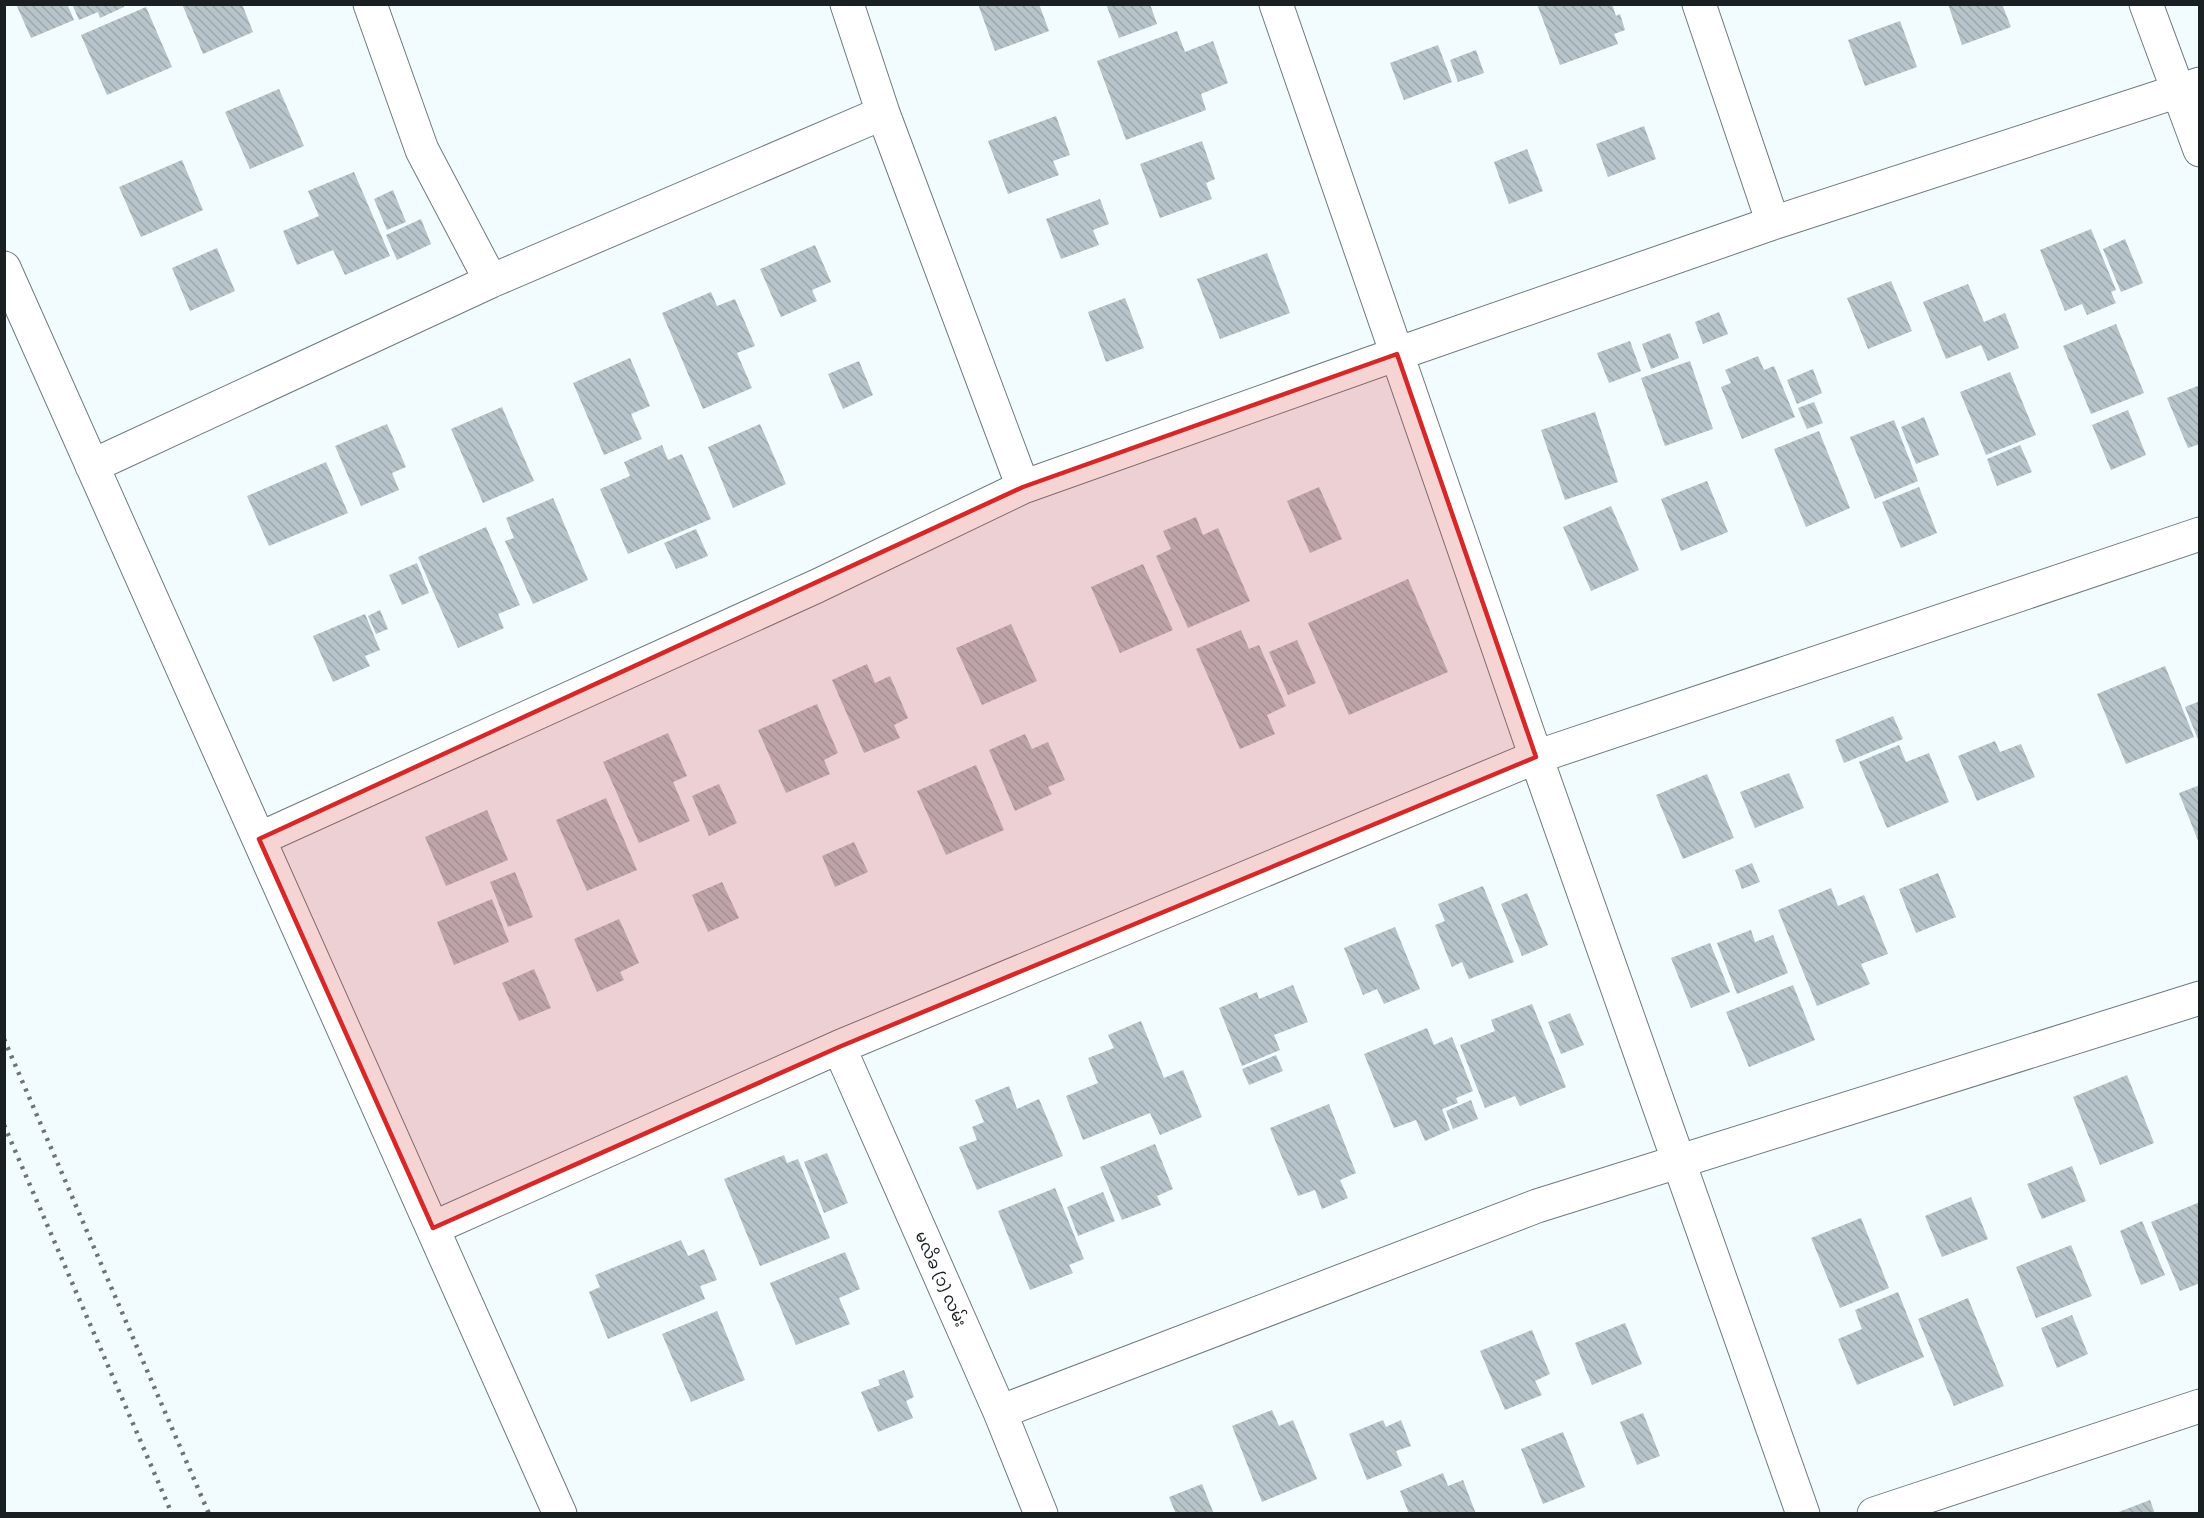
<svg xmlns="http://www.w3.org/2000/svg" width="2204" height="1518" viewBox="0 0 2204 1518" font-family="Rubik,'Noto Sans Myanmar',sans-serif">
<defs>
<pattern id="building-back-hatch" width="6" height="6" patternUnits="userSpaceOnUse" patternTransform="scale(1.5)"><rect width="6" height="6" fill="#b7c4c9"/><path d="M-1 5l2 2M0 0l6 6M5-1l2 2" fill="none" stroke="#9da8ac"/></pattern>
</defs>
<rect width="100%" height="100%" fill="#f2fbfe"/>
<path fill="url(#building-back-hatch)" d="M16 4H67L74 20 31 38Z
M72 4H123L124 7 100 18 98 12 79 20Z
M182 4H242L253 32 203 54Z
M978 4H1039L1049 31 995 51Z
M1106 4H1150L1157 24 1119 38Z
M1537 4H1612L1616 16 1620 14 1625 30 1614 34 1618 44 1560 65Z
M1948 4H2002L2011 27 1962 45Z
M146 7 172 67 107 95 81 35Z
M1900 21 1917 67 1865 86 1848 40Z
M1177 31 1185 52 1213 41 1228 83 1201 94 1206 110 1126 140 1097 61Z
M1438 45 1452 82 1404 100 1390 63Z
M1476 50 1484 73 1458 82 1450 60Z
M279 89 304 146 250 169 225 112Z
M1056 116 1070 155 1053 161 1059 175 1008 194 988 141Z
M1644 126 1656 159 1608 177 1596 144Z
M1202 141 1215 179 1206 183 1212 199 1160 218 1140 164Z
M1527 149 1543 191 1509 204 1494 162Z
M182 160 203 210 141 237 119 187Z
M354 172 390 256 345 275 333 250 297 265 283 231 319 216 308 191Z
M393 190 406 222 387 230 374 199Z
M1100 199 1109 224 1093 230 1099 245 1061 259 1046 219Z
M421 219 431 244 397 260 386 235Z
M2091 229 2116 290 2111 292 2116 303 2087 315 2082 304 2065 311 2040 250Z
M2125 239 2143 283 2121 292 2103 249Z
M815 245 831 282 812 290 817 301 781 317 760 269Z
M217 248 235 291 190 311 172 268Z
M1267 253 1290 313 1220 339 1197 279Z
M1891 281 1912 331 1868 349 1847 298Z
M1968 284 1984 322 2005 313 2019 348 1988 361 1981 345 1946 359 1923 302Z
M711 292 717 306 735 299 755 346 737 353 752 388 703 409 662 313Z
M1125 298 1144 348 1106 362 1088 312Z
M1719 312 1728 334 1703 344 1695 322Z
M2116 324 2144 393 2091 414 2063 346Z
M1670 333 1679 358 1651 369 1642 344Z
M1630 341 1641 371 1609 383 1597 353Z
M1758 356 1764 370 1774 366 1795 417 1742 439 1721 387 1731 383 1725 370Z
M630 358 650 406 631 414 642 439 604 455 573 383Z
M859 361 873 395 843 409 828 374Z
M1690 361 1713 429 1665 446 1641 378Z
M1813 369 1822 393 1797 404 1787 380Z
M2010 372 2036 435 1986 455 1960 392Z
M2200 385V444L2188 448 2167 398Z
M1814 402 1823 423 1807 429 1798 408Z
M502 407 534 481 483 503 451 429Z
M2128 410 2146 455 2111 470 2092 425Z
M1595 412 1618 482 1565 500 1541 430Z
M1924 417 1939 455 1916 464 1901 427Z
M1894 420 1918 481 1875 499 1850 437Z
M387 424 406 467 392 473 399 490 361 506 335 446Z
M760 424 786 484 733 508 708 447Z
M1819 431 1850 508 1806 527 1774 449Z
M662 445 668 460 682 454 711 519 628 554 600 489 630 476 624 462Z
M2020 445 2032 472 1997 486 1987 459Z
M326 462 348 513 269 546 247 496Z
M1707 481 1728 532 1681 551 1661 499Z
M1319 487 1342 539 1310 553 1287 501Z
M1919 487 1937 533 1901 548 1882 502Z
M553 498 588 580 533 604 505 541 514 538 506 518Z
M1611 506 1639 570 1591 591 1563 527Z
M1196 517 1203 535 1218 528 1250 601 1188 628 1156 556 1171 549 1163 531Z
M486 527 520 605 498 614 504 628 458 648 418 557Z
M696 529 708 556 676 569 664 543Z
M417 563 429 593 402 605 389 575Z
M1143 564 1173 630 1120 653 1091 587Z
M1408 579 1448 672 1349 715 1308 623Z
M380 610 388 629 376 634 368 616Z
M365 614 380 650 365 656 370 666 333 682 313 636Z
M1011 624 1037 681 982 705 956 648Z
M1241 630 1249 649 1259 645 1286 706 1267 715 1275 734 1240 749 1196 649Z
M1297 640 1316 683 1288 695 1269 652Z
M867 664 875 683 890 676 908 718 894 725 900 738 864 753 832 680Z
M2165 666 2194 737 2126 764 2097 694Z
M2200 701V742H2199L2185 707Z
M817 704 838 753 824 760 830 774 786 793 758 730Z
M1893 716 1903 739 1844 763 1835 740Z
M668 733 687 776 673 782 690 821 639 843 603 762Z
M1025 734 1032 749 1048 742 1065 780 1048 787 1052 794 1015 811 989 750Z
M1995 741 2000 752 2021 744 2035 777 1977 801 1958 756Z
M1899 745 1906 762 1929 753 1949 802 1887 828 1859 762Z
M976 765 1004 830 946 855 917 791Z
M1789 773 1804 808 1755 828 1740 792Z
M1707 774 1734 838 1683 859 1656 795Z
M719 784 737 823 709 836 692 796Z
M2200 785V843H2199L2179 793Z
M606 798 637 870 587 891 556 820Z
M487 810 508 860 446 886 425 837Z
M854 842 868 872 835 887 822 856Z
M1752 863 1760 882 1742 889 1735 870Z
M515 872 533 917 508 927 490 882Z
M1938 873 1956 917 1916 933 1899 889Z
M722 882 739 918 708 932 692 895Z
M1483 886 1514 962 1469 979 1462 962 1452 967 1435 925 1445 921 1438 904Z
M1831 888 1838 906 1864 895 1888 954 1861 964 1870 984 1817 1006 1778 910Z
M1527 893 1548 945 1522 956 1501 904Z
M492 899 509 942 454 965 437 922Z
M619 919 639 963 620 972 624 980 597 992 574 939Z
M1395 927 1420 989 1384 1004 1377 989 1363 995 1344 948Z
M1751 930 1755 942 1773 935 1788 973 1737 994 1717 943Z
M1710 943 1730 992 1691 1008 1671 958Z
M534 969 551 1008 519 1021 502 983Z
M1293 985 1308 1022 1274 1035 1280 1050 1242 1066 1219 1008 1257 992 1259 999Z
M1793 985 1815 1040 1749 1067 1726 1012Z
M1532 1004 1566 1087 1520 1106 1515 1096 1485 1108 1460 1045 1495 1031 1491 1020Z
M1570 1013 1584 1045 1561 1054 1548 1022Z
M1141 1021 1164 1078 1183 1070 1202 1117 1160 1135 1150 1113 1083 1140 1066 1096 1098 1083 1088 1058 1114 1048 1108 1035Z
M1427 1028 1434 1045 1452 1037 1473 1091 1456 1098 1458 1103 1442 1109 1450 1130 1425 1141 1416 1120 1394 1128 1364 1054Z
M1276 1055 1283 1071 1249 1085 1242 1069Z
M2127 1075 2154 1143 2100 1165 2073 1097Z
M1009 1086 1017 1109 1039 1099 1063 1156 977 1190 959 1147 977 1140 972 1127 984 1122 975 1100Z
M1471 1100 1478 1119 1453 1129 1446 1111Z
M1329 1104 1356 1173 1340 1180 1348 1198 1322 1209 1315 1190 1298 1196 1270 1128Z
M1155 1144 1173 1189 1157 1196 1161 1205 1122 1220 1100 1167Z
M827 1153 848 1203 824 1213 804 1162Z
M784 1155 787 1163 798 1159 830 1238 760 1266 724 1179Z
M2072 1166 2086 1201 2042 1219 2027 1184Z
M1055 1188 1084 1259 1069 1265 1073 1273 1030 1290 998 1211Z
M1103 1192 1115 1221 1078 1236 1067 1207Z
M1971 1197 1988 1239 1942 1257 1925 1216Z
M2200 1202V1283L2180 1291 2151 1222Z
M1861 1218 1889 1288 1840 1308 1811 1238Z
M2142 1221 2165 1275 2141 1285 2120 1231Z
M681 1240 688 1256 704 1249 717 1280 700 1286 705 1299 608 1339 589 1292 600 1287 595 1275Z
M2071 1245 2092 1296 2036 1318 2016 1267Z
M845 1252 860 1289 839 1298 850 1324 796 1345 770 1283Z
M1898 1292 1924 1357 1857 1385 1838 1339 1862 1329 1855 1310Z
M1968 1298 2004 1386 1954 1406 1918 1319Z
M717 1311 745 1380 691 1402 662 1334Z
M2072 1315 2088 1354 2057 1368 2041 1328Z
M1625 1323 1642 1364 1592 1385 1575 1343Z
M1532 1330 1550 1374 1535 1381 1542 1395 1505 1410 1480 1351Z
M904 1370 914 1397 906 1401 913 1418 878 1432 861 1392 880 1385 878 1380Z
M1272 1410 1279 1426 1293 1420 1317 1479 1262 1502 1232 1426Z
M1643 1413 1660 1456 1637 1465 1620 1422Z
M1383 1420 1386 1427 1401 1420 1411 1446 1396 1451 1402 1466 1367 1480 1349 1434Z
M1563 1432 1585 1487 1543 1504 1521 1449Z
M1443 1473 1448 1486 1463 1480 1476 1514H1409L1400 1491Z
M1202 1484 1214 1514H1176L1169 1497Z
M2150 1500 2155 1514H2116V1513Z"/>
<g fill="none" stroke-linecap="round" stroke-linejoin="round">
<g stroke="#6e7a7f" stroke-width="35">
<path id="minor" d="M370 4 422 150 491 281
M847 4 883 113 1023 487
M1276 4 1536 757 1803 1514
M1699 4 1773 223
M2146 4 2200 150
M4 268 560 1514
M92 466 491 281 883 113
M259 839 817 586 1023 487 1397 354 1773 223 2200 84
M839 1047 1000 1412 1041 1514
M433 1228 839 1047 1536 757 2200 534
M1000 1412 1537 1206 2200 998
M1874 1514 2200 1406"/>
</g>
<use href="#minor" stroke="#fff" stroke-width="33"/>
<path stroke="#6d7476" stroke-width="4.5" stroke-dasharray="3 6" stroke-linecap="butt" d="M4 1039 209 1514
M4 1125 172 1514"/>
</g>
<path fill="#d62828" fill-opacity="0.2" stroke="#d62828" stroke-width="4.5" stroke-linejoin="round" d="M1397 354 1536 757 839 1047 433 1228 259 839 1023 487Z"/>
<g text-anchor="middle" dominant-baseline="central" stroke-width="5" stroke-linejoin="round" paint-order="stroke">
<g font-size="16" fill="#1a1f21" stroke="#fff">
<text transform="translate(941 1279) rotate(66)">မလိခ (၁) လမ်း</text>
</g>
</g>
<rect width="2204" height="1518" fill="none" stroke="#1a1f21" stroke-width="12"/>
</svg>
